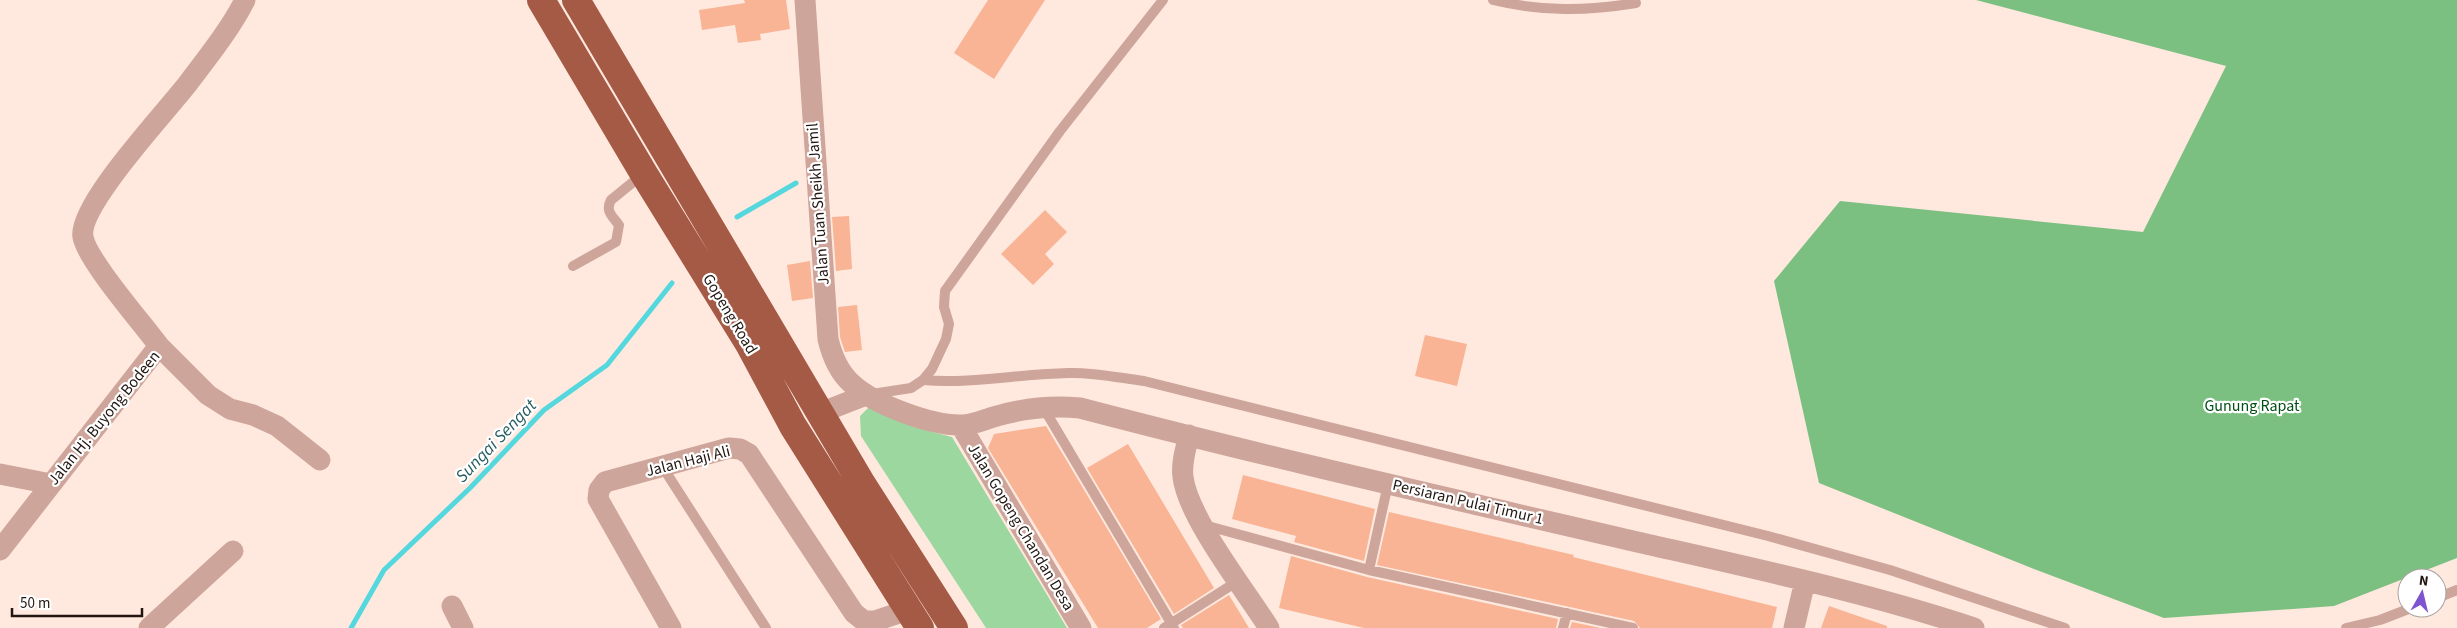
<svg xmlns="http://www.w3.org/2000/svg" width="2457" height="628" viewBox="0 0 2457 628" font-family="'Source Sans 3',sans-serif">
<rect width="100%" height="100%" fill="#ffe9df"/>
<path fill="#9cd7a0" d="M871 405 914 427 952 437 1067 628H986L861 436 860 416Z"/>
<path fill="#7bbf81" d="M1976 0H2457V558L2334 606 2164 618 2034 569 1819 483 1774 281 1840 201 2143 232 2226 66Z"/>
<g fill="none" stroke-linecap="round" stroke-linejoin="round">
<path stroke="#55d7de" stroke-width="5" d="M737 217 796 183
M351 628 384 570 470 488 544 410 607 365 672 283"/>
</g>
<path fill="#f8b495" d="M744 0H786L790 29 760 34 761 40 738 43 735 25 702 30 699 10 745 3Z
M988 0H1045L994 79 954 53Z
M1045 210 1067 232 1045 254 1054 264 1033 285 1001 254Z
M849 216 852 269 836 271 832 217Z
M810 261 813 298 792 301 787 265Z
M857 305 862 350 845 352 840 337 838 307Z
M1425 335 1467 344 1457 386 1415 376Z
M1046 426 1161 619 1147 628H1098L988 448 994 434Z
M1128 444 1214 588 1174 614 1087 468Z
M1243 475 1375 509 1364 561 1294 542 1296 536 1232 519Z
M1389 512 1574 555 1573 557 1777 607 1772 628H1640L1634 621 1377 565Z
M1291 556 1367 577 1558 619 1556 628H1364L1279 608Z
M1229 595 1249 628H1183L1181 625Z
M1829 606 1887 626V628H1821Z
M1572 622 1601 628H1570Z"/>
<g fill="none" stroke-linecap="round" stroke-linejoin="round">
<path stroke="#cea59a" stroke-width="10" d="M1493 0C1542 12 1587 11 1636 3
M573 266 616 242 619 225C612 216 605 211 611 200L643 174
M923 380C972 384 1019 374 1068 373 1093 372 1120 378 1144 381L1768 536 1890 570 2065 628
M872 394 911 388 923 380 932 369 946 339 949 324 944 307 945 291 1060 131 1163 0
M1043 407 1174 628
M662 466 766 628
M1204 525 1369 570 1633 628
M1369 570 1388 484
M2437 598 2457 590
M1164 628 1238 581
M1563 628 1567 613
M2346 628 2380 620 2411 608"/>
<path stroke="#cea59a" stroke-width="21" d="M805 0 828 339C832 356 838 371 851 383 873 404 929 425 960 425 972 426 985 419 997 416 1025 408 1050 405 1080 408 1263 456 1448 498 1633 541 1747 567 1862 591 1974 628
M159 346C143 324 87 260 83 237 77 206 168 110 189 82 208 57 231 28 245 0
M820 413 866 395
M961 426 1081 628
M1189 435C1186 448 1181 463 1183 477 1188 518 1246 591 1269 628
M0 474 51 484
M0 550 159 346 208 395 230 409 253 415 277 426 320 460
M452 606 463 628
M149 628 233 551
M671 628 598 499 599 490 605 482 729 448 740 449 749 454 854 613 864 621H875L908 610
M1794 628 1805 581"/>
<path stroke="#a55a46" stroke-width="28" d="M541 0 644 174 749 344 793 426 920 628
M576 0 862 484 954 628"/>
</g>
<g text-anchor="middle" dominant-baseline="central" stroke-width="4.5" stroke-linejoin="round" paint-order="stroke">
<g font-size="16" fill="#221611" stroke="#fff">
<text transform="translate(818 204) rotate(-94)">Jalan Tuan Sheikh Jamil</text>
<text transform="translate(730 314) rotate(59)">Gopeng Road</text>
<text transform="translate(104 418) rotate(-51)">Jalan Hj. Buyong Bodeen</text>
<text transform="translate(688 461) rotate(-14)">Jalan Haji Ali</text>
<text transform="translate(1468 502) rotate(13)">Persiaran Pulai Timur 1</text>
<text transform="translate(1021 527) rotate(59)">Jalan Gopeng Chandan Desa</text>
</g>
<g font-size="16" fill="#004f15" stroke="#fff">
<text x="2252" y="406">Gunung Rapat</text>
</g>
<g font-size="18" font-style="italic" fill="#275d60" stroke="#fff">
<text transform="translate(496 441) rotate(-46)">Sungai Sengat</text>
</g>
</g>
<g transform="translate(2422 593) rotate(8)"><circle r="24" fill="#ffffff" stroke="#a7a2a0"/>
<path d="M0-4L9 19L0 12L-9 19Z" fill="#7d55cf"/>
<text y="-8" font-size="14" font-weight="bold" text-anchor="middle" fill="#221611">N</text>
</g>
<path d="M12 608v8h130v-8" fill="none" stroke="#221611" stroke-width="2.5"/>
<text x="20" y="608" font-size="15" fill="#221611" stroke="#ffffff" stroke-width="4" paint-order="stroke">50 m</text>
</svg>
